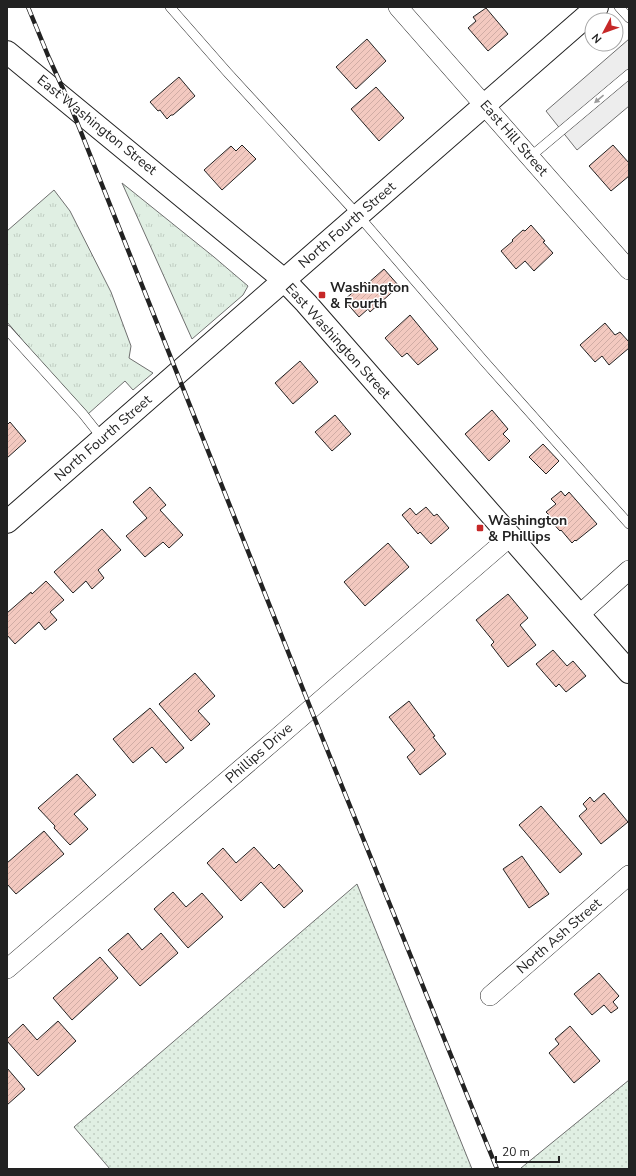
<svg xmlns="http://www.w3.org/2000/svg" width="636" height="1176" viewBox="0 0 636 1176" font-family="'Nunito Sans',sans-serif">
<defs>
<pattern id="grass-tufts" width="24" height="20" patternUnits="userSpaceOnUse"><rect width="24" height="20" fill="#e0efe3"/><path d="M3 7l-1-3M5 7V3M7 7l1-3M15 17l-1-3M17 17v-4M19 17l1-3" fill="none" stroke="#c0cdc2"/></pattern>
<pattern id="park-dots" width="8" height="8" patternUnits="userSpaceOnUse"><rect width="8" height="8" fill="#e0efe3"/><path d="M2 2h.1M6 6h.1" fill="none" stroke="#c0cdc2" stroke-width="1.8" stroke-linecap="round"/></pattern>
<pattern id="building-hatch" width="6" height="6" patternUnits="userSpaceOnUse"><rect width="6" height="6" fill="#f3c9c0"/><path d="M-1 1l2-2M0 6l6-6M5 7l2-2" fill="none" stroke="#d0aca5"/></pattern>
</defs>
<rect width="100%" height="100%" fill="#fff"/>
<path fill="url(#grass-tufts)" stroke="#6f6f6f" d="M122 183 214 257 248 286 243 295 192 339Z
M54 190 70 211 111 292 131 346 129 358 153 373 133 390 125 381 88 414 56 380 7 322V231Z"/>
<path fill="url(#park-dots)" stroke="#6f6f6f" d="M357 884 472 1169H110L74 1127Z
M629 1080V1169H521V1168Z"/>
<path fill="#ededed" stroke="#6f6f6f" d="M629 39V106L577 150 546 111Z"/>
<path fill="url(#building-hatch)" stroke="#222" d="M486 8 508 34 488 51 468 28 476 21 473 17Z
M367 39 386 61 356 89 336 67Z
M179 77 195 96 173 115H171L167 119 160 110 158 111 150 102Z
M376 87 404 118 379 141 351 109Z
M242 145 256 159 222 190 204 170 231 146 236 151Z
M613 145 629 163V176L611 191 589 166Z
M531 225 545 241 543 242 553 253 534 271 525 261 516 269 501 251 513 241 512 240 523 230 525 231Z
M384 269 399 286 370 312 368 309 359 317 344 300 365 282 367 284Z
M410 315 438 349 418 365 407 353 402 357 385 338Z
M605 323 615 335 620 332 629 342V348L609 365 602 356 595 362 580 345Z
M300 361 318 382 293 404 275 383Z
M492 410 508 429 503 434 510 441 489 461 465 434Z
M335 415 351 434 332 451 315 432Z
M10 422 26 441 7 458V425Z
M543 444 559 461 546 474 529 457Z
M150 487 166 505 160 510 183 535 169 548 163 542 145 557 126 536 147 518 133 502Z
M561 491 565 496 569 492 597 524 576 541 575 540 572 543 561 530 560 531 548 518 550 516 546 512 556 504 551 499Z
M426 507 434 516 437 514 449 528 431 544 420 532 418 534 402 515 410 508 416 515Z
M102 529 121 550 98 570 104 578 92 589 86 581 73 593 54 572Z
M388 543 409 567 365 606 344 582Z
M46 581 64 600 50 612 57 620 45 630 39 622 15 644 7 635V613L31 592 32 594Z
M508 594 528 618 520 625 536 645 508 667 491 645 494 642 476 620Z
M553 650 567 666 573 661 586 676 566 692 559 684 556 687 536 664Z
M195 673 215 696 198 711 210 724 191 741 159 704Z
M409 701 435 736 433 737 446 754 420 775 407 757 415 750 389 717Z
M150 708 184 748 166 763 152 747 133 763 113 739Z
M77 774 96 795 74 814 88 829 70 845 54 828 55 826 38 808Z
M604 793 628 822 601 844 579 816 587 809 583 804 590 797 594 802Z
M541 806 582 854 560 873 519 825Z
M44 831 64 854 16 894 7 884V863Z
M254 847 274 869 279 864 303 891 284 908 261 882 241 901 207 863 223 848 236 863Z
M522 856 549 894 529 908 503 869Z
M173 892 186 907 202 893 223 917 188 948 154 909Z
M128 933 142 950 161 933 178 953 140 986 108 950Z
M100 957 118 978 72 1020 53 998Z
M599 973 619 996 613 1002 618 1008 611 1013 604 1005 592 1015 574 994Z
M58 1021 76 1041 38 1076 7 1041V1039L23 1024 37 1040Z
M570 1026 600 1061 574 1083 549 1053 559 1044 555 1039Z
M7 1068 25 1089 7 1105Z"/>
<g fill="none" stroke-linecap="round" stroke-linejoin="round">
<g stroke="#222" stroke-width="10">
<path id="service" d="M170 7 227 72 358 215 484 361 629 524
M619 7 629 18
M530 157 629 74
M7 330 83 414 102 438"/>
</g>
<g stroke="#222" stroke-width="20">
<path id="minor" d="M398 7 629 270
M579 615 629 570
M7 969 277 738 511 536
M490 996 629 875"/>
</g>
<g stroke="#222" stroke-width="24">
<path id="tertiary" d="M7 52 284 280 306 303 629 672
M7 522 597 7"/>
</g>
<use href="#service" stroke="#fff" stroke-width="9"/>
<use href="#minor" stroke="#fff" stroke-width="19"/>
<use href="#tertiary" stroke="#fff" stroke-width="22"/>
<g stroke="#222" stroke-width="4.5">
<path id="rail" d="M28 7 49 58 69 102 322 737 497 1169"/>
</g>
<use href="#rail" stroke="#fff" stroke-width="3" stroke-dasharray="9" stroke-linecap="butt"/>
</g>
<defs><path id="oneway-solid" d="M-6-.8H1V-3.2L6.5 0L1 3.2V.8H-6Z"/></defs>
<use fill="#9c9c9c" href="#oneway-solid" transform="translate(599 99) rotate(140)"/>
<g fill="#c62828" stroke="#fff" stroke-width="1.5">
<rect x="318" y="291" width="8" height="8" rx="2"/>
<rect x="476" y="524" width="8" height="8" rx="2"/>
</g>
<g text-anchor="middle" dominant-baseline="central" stroke-width="3" stroke-linejoin="round" paint-order="stroke">
<g font-size="14" fill="#222" stroke="#fff">
<text transform="translate(97 125) rotate(39)">East Washington Street</text>
<text transform="translate(514 138) rotate(49)">East Hill Street</text>
<text transform="translate(347 225) rotate(-41)">North Fourth Street</text>
<text transform="translate(338 341) rotate(48)">East Washington Street</text>
<text transform="translate(103 438) rotate(-41)">North Fourth Street</text>
<text transform="translate(259 753) rotate(-41)">Phillips Drive</text>
<text transform="translate(559 936) rotate(-41)">North Ash Street</text>
</g>
<g font-size="14" font-weight="bold" fill="#222" stroke="#fff" text-anchor="start">
<text x="330" y="287">Washington<tspan x="330" dy="16">&amp; Fourth</tspan></text>
<text x="488" y="520">Washington<tspan x="488" dy="16">&amp; Phillips</tspan></text>
</g>
</g>
<rect width="636" height="1176" fill="none" stroke="#222222" stroke-width="16"/>
<g transform="translate(604 32) rotate(229)"><circle r="19" fill="#ffffff" stroke="#a7a7a7"/>
<path d="M0-3L7 15L0 10L-7 15Z" fill="#c62828"/>
<text y="-6" font-size="11" font-weight="bold" text-anchor="middle" fill="#222222">N</text>
</g>
<path d="M496 1156v6h63v-6" fill="none" stroke="#222222" stroke-width="2"/>
<text x="502" y="1156" font-size="12" fill="#222222" stroke="#ffffff" stroke-width="3" paint-order="stroke">20 m</text>
</svg>
